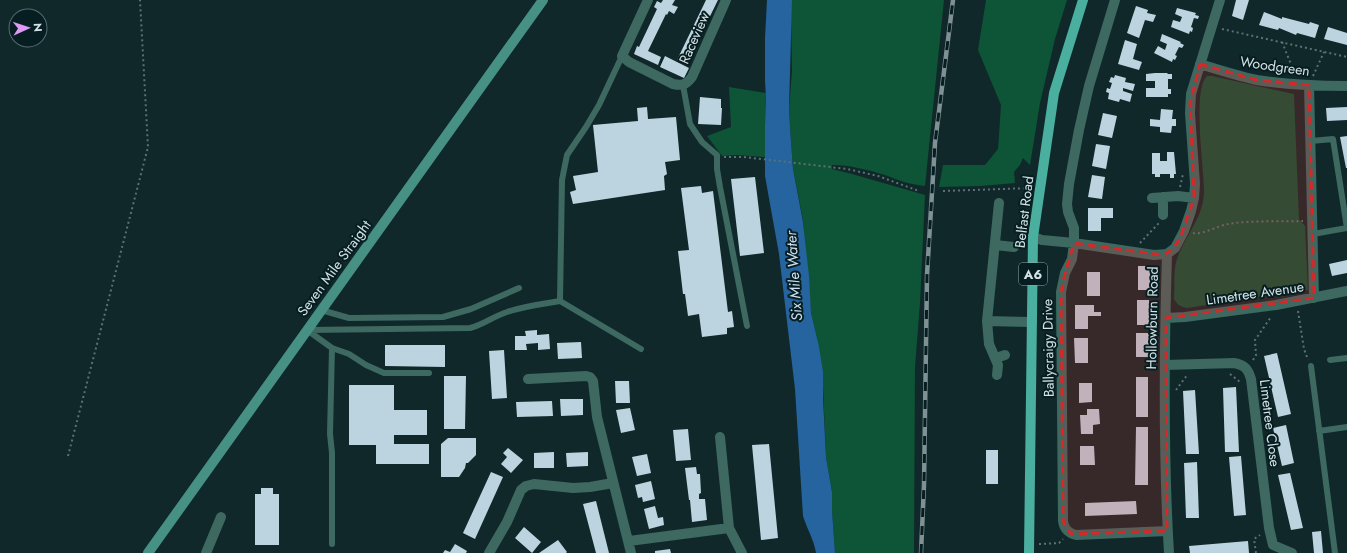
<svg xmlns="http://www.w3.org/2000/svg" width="1347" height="553" viewBox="0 0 1347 553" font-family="Jost,sans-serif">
<rect width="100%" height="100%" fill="#10282a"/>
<path fill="#0e5436" d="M792 0H944L925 186C908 184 900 181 885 175 869 170 849 165 832 165V169L852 174 925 195 920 303 915 367 914 553H835L832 510V492L826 457 823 387 815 332 811 313 803 220 793 169 791 142 789 109 792 71 791 10Z
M986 0H1067L1055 39 1040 103 1030 165 1023 158 1020 165 1014 172 1015 183 981 186 939 187 943 165H985L998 149 1001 105 978 50Z
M1207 76H1212L1294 94 1299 219 1305 226 1308 290 1187 308C1181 307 1177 305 1174 299 1175 286 1173 271 1177 259 1185 236 1204 217 1204 191 1204 169 1192 89 1207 76Z
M729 87 766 93 765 157 737 155 722 156 707 136 731 127Z"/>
<path fill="#25649f" d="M767 0H792L789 109 791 142 793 169 803 222 809 276 811 313 819 347 823 372V398L826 457 832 492V510L835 553H816C814 540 807 529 803 516L795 389 779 254 765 176V125L766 98 765 81V38Z"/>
<path fill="#bcd4df" d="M663 0H675L672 5 678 7 674 14 669 11 667 15 666 14 648 51 661 57 658 65 634 54 637 46 639 47 657 9 654 7 657 1 661 3Z
M706 0H718L686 65 677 60Z
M1236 0H1249L1243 20 1232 16Z
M1136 6 1148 10 1147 13 1156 15 1153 22 1145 20 1139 38 1127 33Z
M1177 8 1196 13 1195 15 1199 16 1198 19 1194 18 1191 27 1193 28 1192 32 1190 31 1189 34 1171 27 1173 20 1180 22 1182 17 1175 14Z
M1264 12 1282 19V17L1309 24 1310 22 1319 25 1315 38 1297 33 1296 35 1279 28 1278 30 1259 25Z
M1328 27 1347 33V45L1324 39Z
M1162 34 1181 42 1180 43 1184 45 1182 48 1179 47 1175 55 1177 56 1175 60 1173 59 1172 62 1154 53 1158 46 1165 50 1167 44 1160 41Z
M1125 40 1137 44 1133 59 1142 62 1139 70 1118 64Z
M665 56 689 68 684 78 660 67Z
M1155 73H1167L1168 74H1172V79H1168V89H1171V94H1168V97H1146V88H1155V81H1146V74Z
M1115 75 1126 78 1125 82 1135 84 1133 91 1123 88V91L1132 94 1130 102 1120 99 1119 102 1108 99 1109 93 1106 92 1107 88 1110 89 1112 83 1109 82 1111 77 1114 78Z
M700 97 721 99V108H722L721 125 698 124Z
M647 107 648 119 676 117 680 160 665 162 667 174 664 176 665 190 573 204 570 192 576 190 573 176 598 172 593 125 638 121 637 108Z
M1347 107V120L1327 121 1326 108Z
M1161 109 1173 110 1172 119H1176V126H1172L1171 133 1160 132V127L1150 126V119L1160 120Z
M1103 113 1117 116 1112 138 1098 135Z
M1347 136V168H1346L1340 137Z
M1096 144 1110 146 1106 169 1092 166Z
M1167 152H1174L1176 174H1174V178H1170V174H1160V177H1155V174H1152V153H1160V161H1167Z
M1092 175 1105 177 1102 199 1088 197Z
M755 177 764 253 740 256 731 179Z
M701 186 702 193 713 191 728 312 732 311 734 327 727 328V334L702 337 699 314 688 316 685 294H683L678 251 689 250 681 188Z
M1088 208H1113V218H1101V231H1088Z
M1347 260V273L1332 276 1329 264Z
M1138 266H1150V290H1138Z
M1087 272H1100V296H1087Z
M1137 300H1149V325H1137Z
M1075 305H1094V312H1101V316H1088V329H1075Z
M537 330V335L549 334 550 349 538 350V343L526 344 527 350H515V336H526L525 331Z
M1136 333H1149V357H1136Z
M1074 338H1088V363H1075Z
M581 342 582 358 558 359 557 343Z
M385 345H445V367L385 366Z
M504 350 507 398 492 399 489 351Z
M1277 353 1291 414 1278 417 1264 356Z
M444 376H466L465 429H444Z
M1136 377H1148V417H1136Z
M615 381H629L630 403H616Z
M1079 383H1092V402L1079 403Z
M349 385H394V410H427V435H394V444H429V464H376V445H349Z
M1236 387 1239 452H1225L1223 388Z
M1195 390 1199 454H1186L1183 391Z
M560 399H583V415L561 416Z
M552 401 553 416 517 417 516 402Z
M630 408 635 430 621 433 616 410Z
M1087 409H1099L1100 424 1093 425V434H1081L1080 415H1087Z
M1286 425 1294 463 1282 466 1273 428Z
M1136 427H1148V485H1135Z
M688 429 691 460 676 461 673 430Z
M448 438H476V455L468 463H466L465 468 459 477H441V444Z
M769 444 778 538 761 540 752 445Z
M1080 446H1094L1095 465H1080Z
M508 448 523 460 511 473 501 464 507 457 503 453Z
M986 450H998V484H986Z
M554 452V468H534V453Z
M588 452V466L567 467 566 453Z
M647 454 651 473 637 476 632 457Z
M1241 456 1246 515 1234 516 1229 457Z
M1197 462 1199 518H1186L1184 463Z
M696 467 697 474H700L701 493 699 494V499H705L707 520 692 522 690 500H689L685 468Z
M491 472 503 477 475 539 463 533Z
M1290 473 1303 528 1291 530 1278 475Z
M651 481 655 499 643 502 642 497 638 498 635 485Z
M261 488H273V494H279V545H255V494H261Z
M596 501 609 553H596L583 504Z
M1136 501 1137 514 1085 516V503Z
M655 506 658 518 663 517 664 525 649 529 644 509Z
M524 527 541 542 532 553 515 538Z
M1321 531 1323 553H1314L1312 532Z
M558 540 567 552 566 553H539Z
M1248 541 1249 553H1190L1189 546Z
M455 544 467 551 466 553H443L445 550 450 552Z
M670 549 671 553H655V551Z"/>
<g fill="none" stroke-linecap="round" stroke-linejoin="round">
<path stroke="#5c7173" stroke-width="2" stroke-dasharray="2 3" stroke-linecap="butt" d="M1222 29 1347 57
M1282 42 1295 74
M1313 76 1324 52
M724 157H744L847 169 878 176 919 191
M1180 187 1183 174
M943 191 1031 188
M1193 233C1203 235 1217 226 1228 224 1252 220 1278 222 1303 221
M1140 243 1159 223
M1298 311 1304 349 1308 360
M1253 360 1256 355 1255 340 1271 317
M1230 374 1240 382
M1176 390 1188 374
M68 456 148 147 140 0
M1039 544 1059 543 1063 539
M1256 553 1254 539 1260 535"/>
<path stroke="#3d6961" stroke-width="6" d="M622 56 599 105 586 127 567 155 562 180 560 301 641 349
M683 85 690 124 702 142 717 155V169L720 187 747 326
M1311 141 1333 139 1347 228
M1313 234 1347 228
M321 310 349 318 443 317 471 309 519 288
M307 330 470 328C483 325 494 316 507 312 524 306 542 304 560 301
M307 330 332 348 349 354 366 365 384 373H429
M1330 360 1347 358
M1311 366 1335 553
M1319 431 1347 427
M332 544V453L330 434 332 348"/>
<path stroke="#3d6961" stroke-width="10" d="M648 0 622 56 629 62 673 84C682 86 686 85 692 77L726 0
M1115 0 1089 86 1079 130 1069 184 1067 204 1068 212 1074 228V243L1072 259 1065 273 1061 292 1063 521C1064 529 1068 533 1076 535L1167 531
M1200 64C1219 70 1238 76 1257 80 1287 85 1317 86 1347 86
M1309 85 1314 298
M1163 197V215
M1152 198 1178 196 1194 198
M1033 237 1042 240 1074 243 1154 255 1167 254 1175 248 1184 231 1191 211 1194 198 1195 184 1190 113 1191 94 1220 0
M995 245 1014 247
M1167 254C1164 353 1163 454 1169 553
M1166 318 1185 317 1276 305 1347 291
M987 321 1032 322
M996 358 1005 355
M1165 365 1234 363C1245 365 1248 369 1251 379L1269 528 1273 545 1292 553
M997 375 998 365 989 344 987 321 999 203
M528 379 586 376 590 377 593 381 597 417 631 553
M720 437 729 528 742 553
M629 541 729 528
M206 553 221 517
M489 553 507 522 521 490 526 486 534 484 573 488 590 487 613 483"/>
<path stroke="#469084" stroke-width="10" d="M148 553 543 0"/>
<path stroke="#4aaf9f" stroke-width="10" d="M1029 553 1033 237 1054 93 1083 0"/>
<g stroke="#7f9193" stroke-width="4.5">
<path id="rail" d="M921 553 924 485 927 275 935 143 953 0"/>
</g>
<use href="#rail" stroke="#061e21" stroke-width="3" stroke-dasharray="9" stroke-linecap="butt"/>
</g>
<path fill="#d62828" fill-opacity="0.2" stroke="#d62828" stroke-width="3" stroke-dasharray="8 5" stroke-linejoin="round" d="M1200 64 1257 80 1309 85 1314 298 1166 318 1167 531 1072 534 1065 528 1063 519 1061 292 1065 273 1074 243 1163 255 1172 250 1180 238 1194 198 1190 103Z"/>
<g text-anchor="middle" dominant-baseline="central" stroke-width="4" stroke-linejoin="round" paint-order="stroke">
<rect fill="#061e21" stroke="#96a7aa" stroke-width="1" x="1019" y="263" width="28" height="22" rx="3"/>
<g font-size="13" font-weight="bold" fill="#d4e2e4">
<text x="1033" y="274">A6</text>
</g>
<g font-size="14" fill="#d4e2e4" stroke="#061e21">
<text transform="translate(694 38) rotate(-66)">Raceview</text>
<text transform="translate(1275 66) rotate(8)">Woodgreen</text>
<text transform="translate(1024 212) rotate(-83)">Belfast Road</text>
<text transform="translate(334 268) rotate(-54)">Seven Mile Straight</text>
<text transform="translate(1255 293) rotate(-8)">Limetree Avenue</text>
<text transform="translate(1152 318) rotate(-89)">Hollowburn Road</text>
<text transform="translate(1048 348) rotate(-91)">Ballycraigy Drive</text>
<text transform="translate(1270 423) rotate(83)">Limetree Close</text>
</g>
<g font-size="15" font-style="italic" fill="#d0e0f0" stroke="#061e21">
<text transform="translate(794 276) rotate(-94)">Six Mile Water</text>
</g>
</g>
<g transform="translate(28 28) rotate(87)"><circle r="19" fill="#061e21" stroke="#586c6f"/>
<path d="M0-3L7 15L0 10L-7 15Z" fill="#dd99f3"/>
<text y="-6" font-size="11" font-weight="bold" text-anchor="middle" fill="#d4e2e4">N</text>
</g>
</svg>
